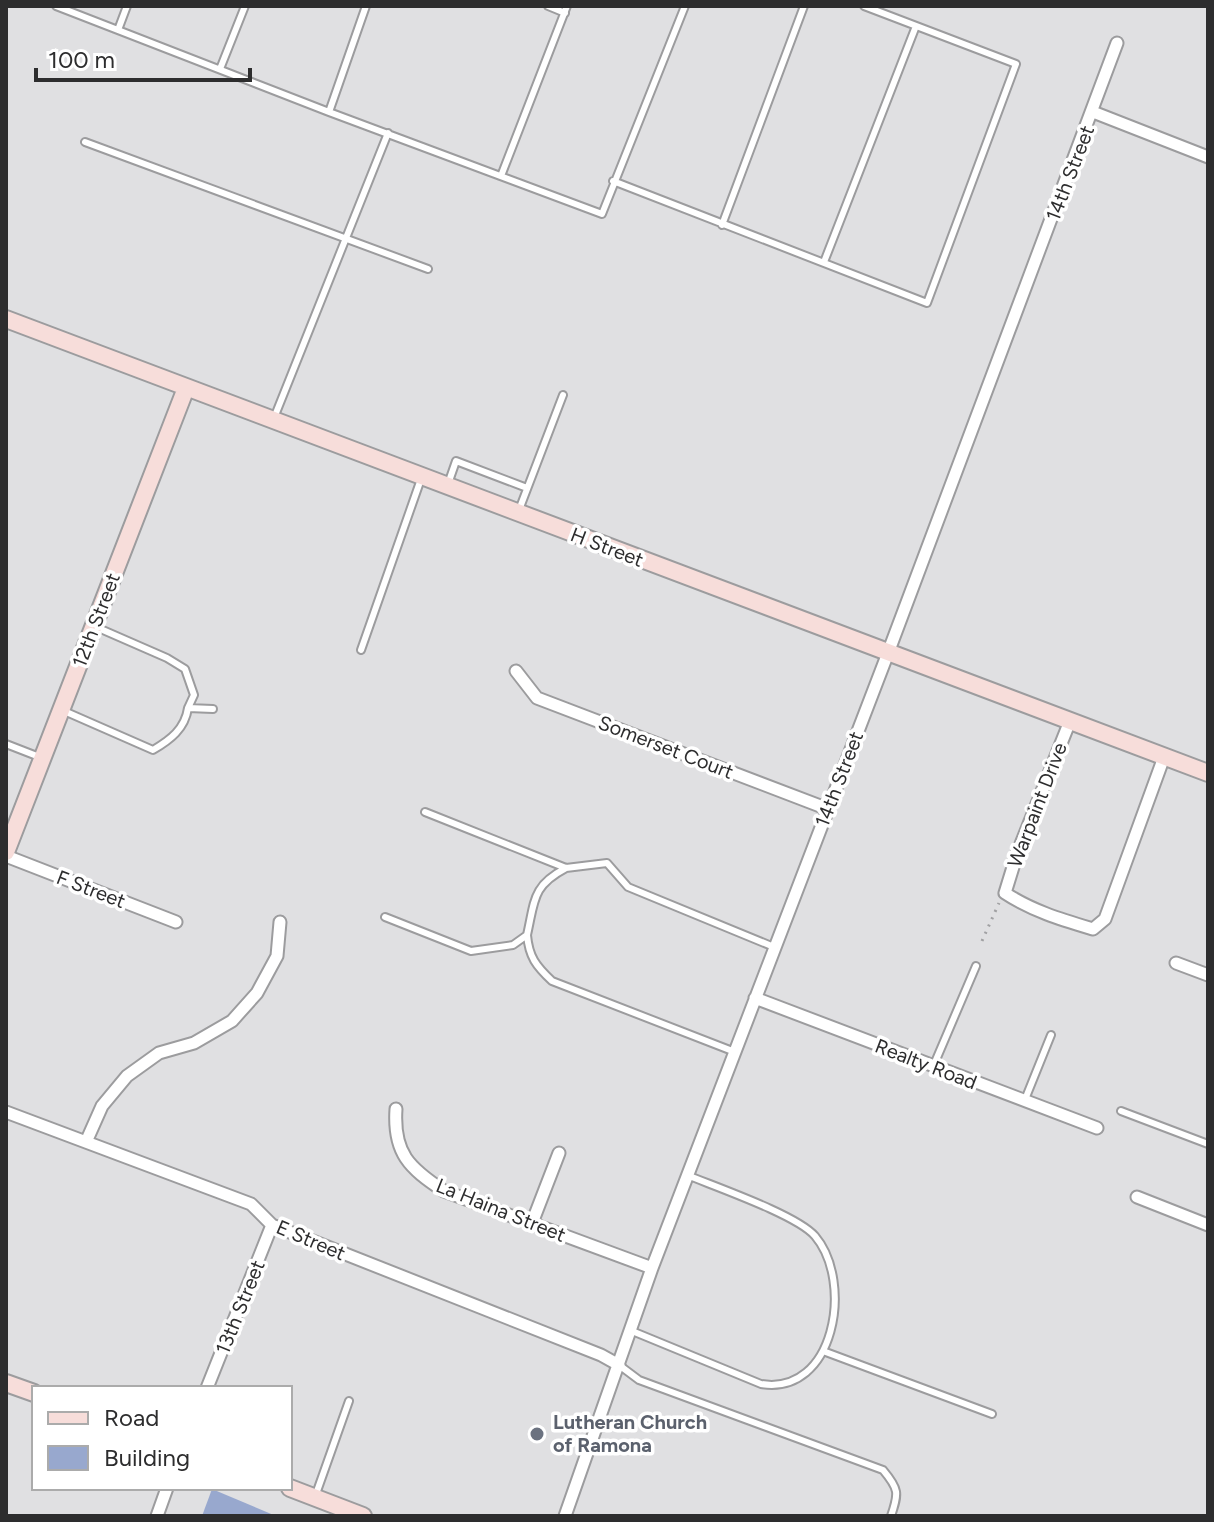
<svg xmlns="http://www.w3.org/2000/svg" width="1214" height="1522" viewBox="0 0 1214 1522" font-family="Figtree,sans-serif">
<rect width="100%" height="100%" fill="#e0e0e2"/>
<path fill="#98a8ce" d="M212 1489 276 1516H202Z"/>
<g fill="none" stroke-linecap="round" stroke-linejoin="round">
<g stroke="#9c9c9e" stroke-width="10">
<path id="lane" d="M56 6 329 112 602 214 685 6
M548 6 565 13
M118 30 127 6
M220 69 245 6
M329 112 366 6
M85 142 428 269
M501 176 567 6
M613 181 927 303 1016 64 864 6
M722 225 804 6
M824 262 916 26
M274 418 388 133
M448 484 456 461 527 488
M519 510 563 395
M96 627 167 658 185 669 194 695 188 708
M361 650 421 479
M64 711 153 750C170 740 185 729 188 708L213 709
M6 744 42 758
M425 812 566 868 607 863 628 887 774 947
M385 917 471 951 513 945 527 935C535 900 532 886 566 868
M527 935C529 957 536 966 552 981L735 1052
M933 1067 976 966
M1024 1102 1051 1035
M1121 1111 1208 1144
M632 1331 761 1384C835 1396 854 1282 815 1236 797 1215 716 1187 687 1175
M823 1351 992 1414
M619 1365 639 1380 883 1470C899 1489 899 1493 891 1516
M316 1494 349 1401"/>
</g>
<g stroke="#9c9c9e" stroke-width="15">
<path id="street" d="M1093 112 1208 157
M516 671 537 698 828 809
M1070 721 1017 854 1005 893C1032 911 1063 920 1093 929L1105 919 1164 757
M6 856 176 922
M1176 963 1208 975
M755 998 1097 1128
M396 1109C393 1153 409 1168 444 1191L652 1268
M6 1112 251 1204 272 1225 601 1355 619 1365
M86 1142 102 1106 127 1076 159 1053 194 1043 232 1021 257 993 277 956 280 922
M1137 1197 1208 1225
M532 1223 559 1153
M207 1388 272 1225
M157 1516 167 1488
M565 1516 652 1268 888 653 1117 43"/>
</g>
<g stroke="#9c9c9e" stroke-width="20">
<path id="secondary" d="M6 319 1208 773
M6 852 186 388
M6 1383 34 1393
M290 1488 363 1516"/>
</g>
<path stroke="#a1a1a3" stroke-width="3" stroke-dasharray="2 6" stroke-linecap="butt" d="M982 941 999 903"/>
<use href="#lane" stroke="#fff" stroke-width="6"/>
<use href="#street" stroke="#fff" stroke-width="11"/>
<use href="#secondary" stroke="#f7ddda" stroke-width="16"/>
</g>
<circle fill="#6b7280" stroke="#fff" stroke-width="3" cx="537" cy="1434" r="8"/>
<g text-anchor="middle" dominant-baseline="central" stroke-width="7" stroke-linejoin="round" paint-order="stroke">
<g font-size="20" fill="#2d2d2e" stroke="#fff">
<text transform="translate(1070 173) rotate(-69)">14th Street</text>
<text transform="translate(607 547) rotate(21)">H Street</text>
<text transform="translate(96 620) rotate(-69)">12th Street</text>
<text transform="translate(666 747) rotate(21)">Somerset Court</text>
<text transform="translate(839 779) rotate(-69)">14th Street</text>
<text transform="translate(1037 805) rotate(-69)">Warpaint Drive</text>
<text transform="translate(91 889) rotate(21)">F Street</text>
<text transform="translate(926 1064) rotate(21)">Realty Road</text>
<text transform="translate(501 1210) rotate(22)">La Haina Street</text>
<text transform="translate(311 1240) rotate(23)">E Street</text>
<text transform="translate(240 1307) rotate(-68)">13th Street</text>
</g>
<g font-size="20" font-weight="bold" fill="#5b616d" stroke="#fff" text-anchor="start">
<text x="553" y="1422">Lutheran Church<tspan x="553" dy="23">of Ramona</tspan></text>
</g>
</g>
<rect width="1214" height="1522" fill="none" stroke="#2d2d2e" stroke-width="16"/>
<rect x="32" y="1386" width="260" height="104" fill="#ffffff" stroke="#ababab" stroke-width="2"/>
<rect x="48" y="1412" width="40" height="12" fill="#f7ddda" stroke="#ababab" stroke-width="2"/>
<text x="104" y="1426" font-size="24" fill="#2d2d2e">Road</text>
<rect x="48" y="1446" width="40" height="24" fill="#98a8ce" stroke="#ababab" stroke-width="2"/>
<text x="104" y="1466" font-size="24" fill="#2d2d2e">Building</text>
<path d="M36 68v12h214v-12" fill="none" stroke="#2d2d2e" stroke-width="4"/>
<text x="48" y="68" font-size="24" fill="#2d2d2e" stroke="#ffffff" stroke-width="6" paint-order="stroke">100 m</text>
</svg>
